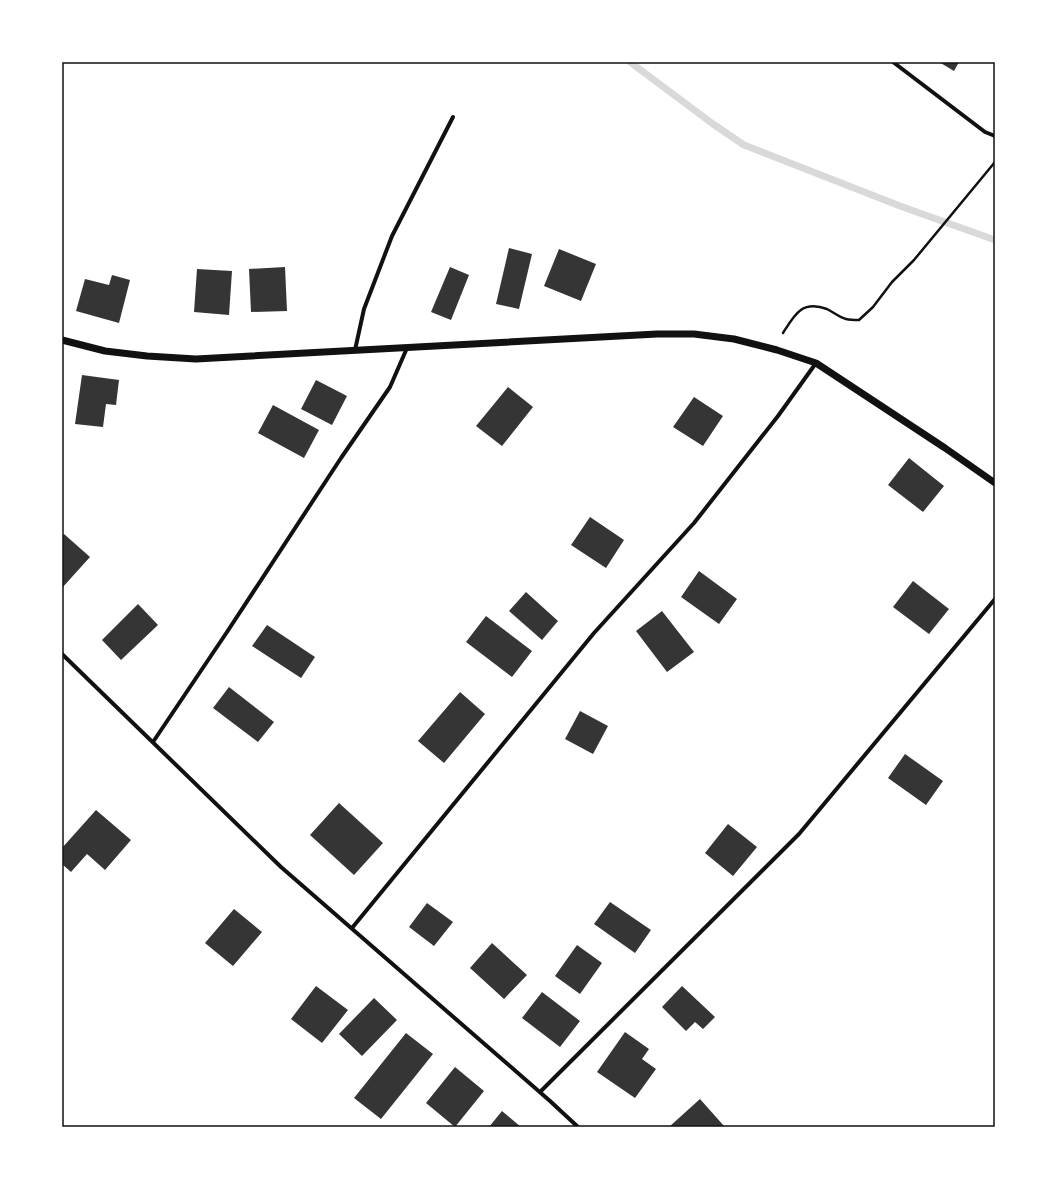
<svg xmlns="http://www.w3.org/2000/svg" width="1057" height="1189" viewBox="0 0 1057 1189" font-family="Spectral,serif">
<rect width="100%" height="100%" fill="#fff"/>
<g fill="none" stroke-linecap="round" stroke-linejoin="round">
<path stroke="#d9d9d9" stroke-width="7" d="M630 62 713 124 744 145 900 206 995 240"/>
</g>
<path fill="#353535" d="M939 62H959L954 71Z
M509 248 532 254 519 309 496 304Z
M559 249 596 264 581 301 544 286Z
M285 267 287 311 251 312 249 269Z
M450 267 469 275 451 320 431 312Z
M197 269 232 271 229 315 194 312Z
M112 275 130 280 119 323 76 311 85 279 109 285Z
M82 375 119 380 116 405 106 404 103 427 75 424Z
M316 380 347 396 332 425 301 409Z
M508 387 533 407 502 446 476 426Z
M694 397 723 416 703 446 673 427Z
M273 405 319 430 304 458 258 433Z
M909 458 944 486 923 512 888 485Z
M590 517 624 540 606 568 571 545Z
M64 534 90 557 62 588V537Z
M699 571 737 599 719 624 681 597Z
M913 581 949 609 929 634 893 607Z
M526 592 558 621 542 640 509 611Z
M138 604 158 625 121 660 102 640Z
M662 611 694 652 667 672 636 631Z
M486 616 532 651 512 677 466 642Z
M267 625 315 657 301 678 252 646Z
M229 687 274 722 258 742 213 708Z
M460 692 485 714 444 763 418 741Z
M580 711 608 726 593 754 565 739Z
M905 754 943 781 926 805 888 778Z
M339 803 383 843 354 875 310 835Z
M96 810 131 840 105 870 87 854 71 872 62 864V848Z
M728 824 757 847 733 876 705 853Z
M610 902 651 930 635 953 594 924Z
M427 903 453 922 434 946 409 927Z
M234 909 262 932 233 966 205 943Z
M492 943 527 975 504 999 470 968Z
M577 945 602 963 580 994 555 976Z
M316 986 348 1010 322 1043 291 1019Z
M682 986 715 1017 703 1029 695 1022 686 1031 662 1007Z
M542 992 580 1021 560 1047 522 1018Z
M374 998 397 1020 362 1056 339 1034Z
M625 1032 649 1049 642 1059 656 1069 635 1098 597 1072Z
M406 1033 433 1054 381 1119 354 1098Z
M455 1067 484 1091 455 1127 426 1103Z
M700 1099 724 1126 723 1127H669Z
M502 1111 521 1127H489Z"/>
<g fill="none" stroke-linecap="round" stroke-linejoin="round">
<path stroke="#111" stroke-width="2.5" d="M783 333C795 314 802 300 827 309 833 312 839 317 846 319 850 320 855 320 859 320L873 307 892 282 914 260 995 162"/>
<path stroke="#111" stroke-width="4" d="M893 62 985 132 995 136
M355 350 364 309 392 236 453 117
M62 654 281 867 550 1101 578 1127
M153 742 227 632 341 458 390 387 407 348
M352 928 594 633 694 523 778 416 816 363
M540 1092 799 834 995 599"/>
<path stroke="#111" stroke-width="7" d="M62 340 105 351 147 356 196 359 657 334H694L734 339 777 350 816 363 945 448 995 483"/>
</g>
<rect width="1057" height="1189" fill="none" stroke="#ffffff" stroke-width="126"/>
<rect x="63" y="63" width="931" height="1063" fill="none" stroke="#111" stroke-width="1.5"/>
</svg>
